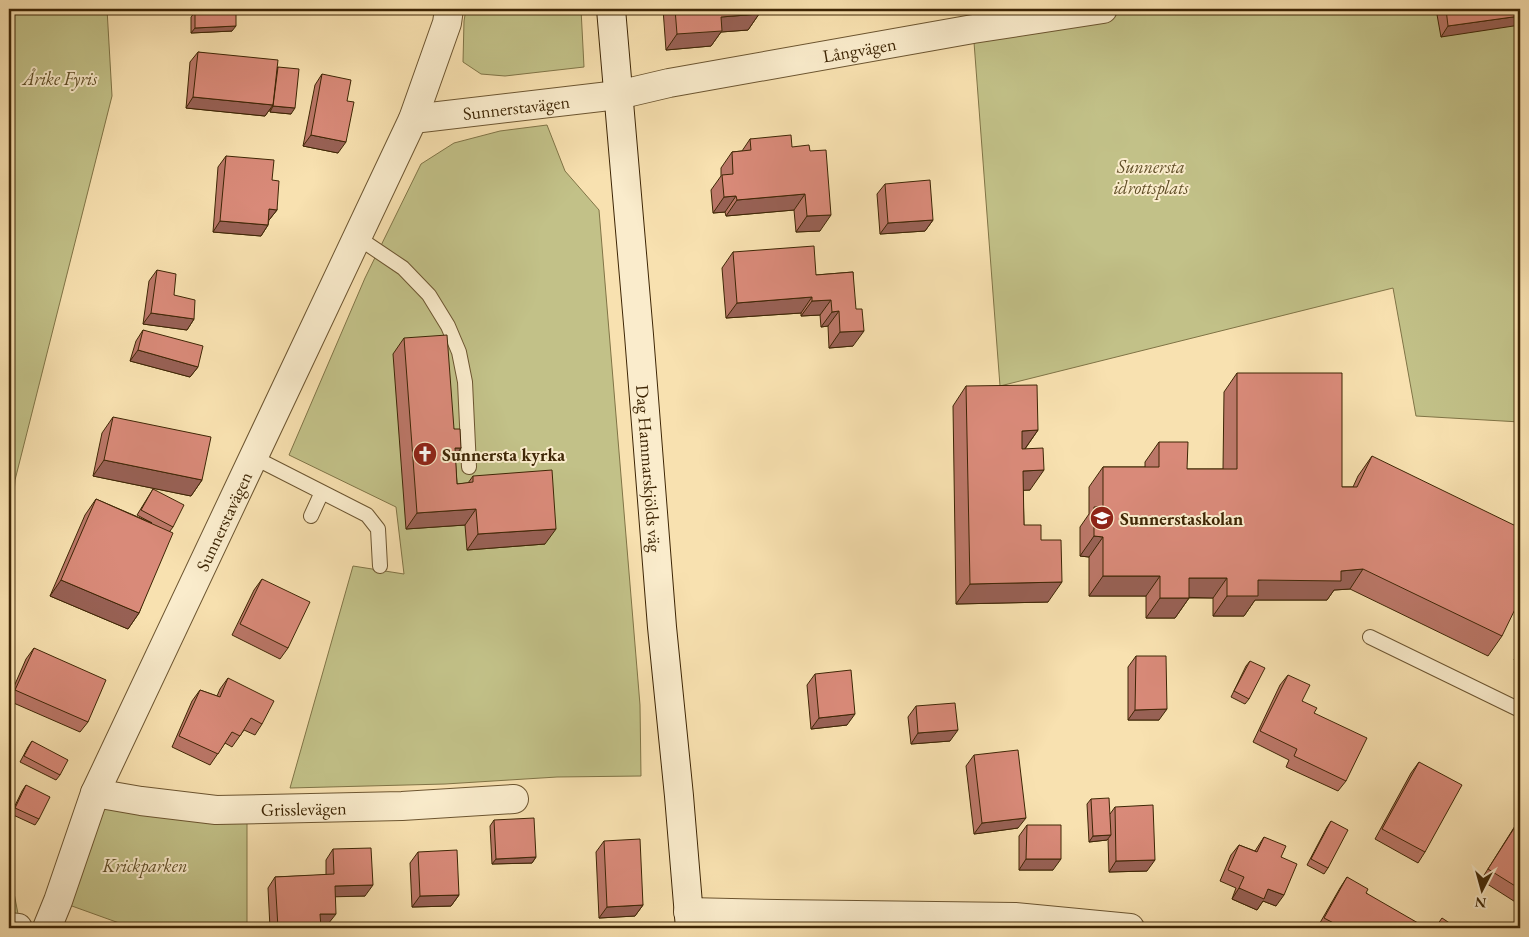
<svg xmlns="http://www.w3.org/2000/svg" width="1529" height="937" viewBox="0 0 1529 937" font-family="'EB Garamond',serif">
<rect width="100%" height="100%" fill="#f8e1b0"/>
<filter id="stains"><feTurbulence type="fractalNoise" baseFrequency=".004" numOctaves="4"/><feColorMatrix values="0 0 0 0 .2 0 0 0 0 .09 0 0 0 0 .02 0 0 0 .5 -.17"/></filter>
<radialGradient id="worn" r=".72"><stop offset=".6" stop-color="#630" stop-opacity="0"/><stop offset="1" stop-color="#630" stop-opacity=".3"/></radialGradient>
<path fill="#c2c188" stroke="#807446" d="M9 9H107L112 96 15 480 9 565Z
M466 9H581L584 67 505 76 481 74 463 62 464 21Z
M1103 9H1520V422L1416 416 1393 288 1000 386 973 29Z
M547 125 565 171 599 210 640 705 641 776 557 777 445 784 290 788 353 566 404 574 396 507 289 455 365 278 421 164 454 143 500 131Z
M95 793 247 809V928H133L58 901Z
M9 881 14 893 19 919 9 928Z"/>
<g fill="none" stroke-linecap="round" stroke-linejoin="round">
<g stroke="#6c5530" stroke-width="16">
<path id="service" d="M357 237 403 268 429 295 448 326 459 352 465 382 469 467
M253 457 367 515 378 529 380 566
M311 516 322 492
M1370 637 1520 710"/>
</g>
<g stroke="#6c5530" stroke-width="30">
<g id="minor">
<path id="s1" d="M413 119 618 95 669 83 973 29 1103 9"/>
<path id="s2" d="M95 793 141 801 216 810 402 806 514 799"/>
<path d="M688 912 777 914 1015 917 1130 928"/>
<path d="M9 927 18 928"/>
<path id="s3" d="M47 928 58 901 95 793 413 119 447 23 449 9"/>
</g>
</g>
<g stroke="#3e2605" stroke-width="30">
<g id="secondary">
<path id="s4" d="M611 9 639 335 662 627 679 796 690 928"/>
</g>
</g>
<use href="#service" stroke="#faeccc" stroke-width="14"/>
<use href="#minor" stroke="#faeccc" stroke-width="28"/>
<use href="#secondary" stroke="#faeccc" stroke-width="28"/>
</g>
<path fill="#bb7768" stroke="#3e2605" d="M663 9H759V14L748 30 721 32 711 46 666 50Z
M1436 9H1520L1441 37Z
M195 12 232 31 191 33V17Z
M198 52 277 68 278 67 291 114 270 112V109L265 116 186 108 190 62Z
M322 74 347 101 338 153 303 146 315 85Z
M750 139 792 147 820 231 796 232 794 210 726 216 725 212 713 213 711 190 721 176V168L732 152 742 151Z
M226 156 272 180 277 210 269 220 268 225 261 236 213 232 218 167Z
M885 184 933 220 925 231 880 234 877 194Z
M733 252 816 275 853 272V346L829 348 828 326 821 327 820 315 801 316V313L726 318 722 268Z
M157 270 174 295 194 319 187 330 143 324 149 281Z
M143 330 198 367 190 377 130 361 136 341Z
M404 338 454 429 461 448 455 456 457 484 468 483 473 476 545 544 467 550 465 525 406 529 393 354Z
M1237 373 1342 487H1353L1358 476 1372 456 1502 636 1488 656 1350 589 1334 590 1327 600H1255L1244 616H1213V598H1189L1175 618H1146V596H1089V557L1080 556V527L1089 514V487L1103 467H1145V462L1159 442 1187 469H1223L1224 392Z
M966 386 1038 430 1025 449 1030 490H1023L1024 525 1041 540 1048 602 956 604 953 406Z
M113 417 202 480 191 496 93 476 102 433Z
M153 489 173 527 170 531 139 613 128 629 50 596 85 515 96 499 152 523 137 515Z
M262 579 288 648 280 659 232 635 254 590Z
M1520 647V663L1514 660Z
M34 648 88 722 80 732 9 701V698L26 659Z
M1136 656 1159 720H1128V667Z
M1250 661 1249 699 1245 704 1231 697 1246 666Z
M815 674 847 725 811 729 807 685Z
M1288 675 1302 701 1314 713 1346 781 1338 791 1286 767 1289 760 1253 742 1280 685Z
M228 678 262 724 255 735 244 730 232 747 225 743 210 765 172 747 192 701 200 690 217 696 220 689Z
M916 706 950 741 911 744 908 717Z
M32 741 60 775 56 780 20 762 28 747Z
M974 755 1018 828 974 834 966 766Z
M1419 762 1425 852 1418 863 1375 839 1411 773Z
M26 785 39 819 35 825 11 814 22 791Z
M1091 799 1110 814 1115 807 1147 871 1109 872 1108 839 1107 840 1089 842 1087 804Z
M1520 818V905L1481 880Z
M494 820 536 857 532 863 492 864 490 826Z
M1331 821 1328 868 1324 874 1307 865 1327 827Z
M1027 825 1053 870H1019V836Z
M1264 837 1281 857 1276 906 1263 901 1257 910 1232 899 1236 888 1220 881 1231 855 1239 845 1255 851Z
M604 841 643 905 635 916 599 918 596 852Z
M333 849 365 896H335L328 924 320 925 321 928H270L268 888 275 877 326 875V860Z
M418 852 459 895 451 906 412 907 410 863Z
M1347 877 1366 893 1415 928H1317L1340 888Z"/>
<path fill="#986155" stroke="#3e2605" d="M759 14 748 30 721 32 711 46 666 50 677 34 721 17Z
M1520 16V25L1441 37 1448 26Z
M236 26 232 31 191 33 195 28Z
M193 97 273 105 265 116 186 108Z
M273 106 295 108 291 114 270 112Z
M311 135 346 142 338 153 303 146Z
M805 194 794 210 726 216 737 200Z
M736 196 725 212 713 213 724 197Z
M269 209 277 210 269 220H262Z
M831 215 820 231 796 232 807 216Z
M933 220 925 231 880 234 888 223Z
M220 221 268 225 261 236 213 232Z
M812 297 801 313 726 318 737 303Z
M831 300 820 315 801 316 812 301Z
M839 311 828 326 821 327 832 312Z
M151 313 194 319 187 330 143 324Z
M864 331 853 346 829 348 840 332Z
M138 350 198 367 190 377 130 361Z
M1038 430 1024 450H1008L1022 431Z
M455 448H461L450 464Z
M104 460 202 480 191 496 93 476Z
M1044 470 1030 490 1009 491 1023 471Z
M476 509 465 525 406 529 417 513Z
M556 529 545 544 467 550 478 534Z
M1094 536 1103 537 1089 557 1080 556Z
M1363 569 1350 589 1334 590 1327 600H1255L1244 616H1213L1227 596 1258 580 1341 571Z
M1103 576H1160L1146 596H1089Z
M1189 578H1227L1213 598 1175 597Z
M61 580 139 613 128 629 50 596Z
M1062 582 1048 602 956 604 970 584Z
M1160 598H1189L1175 618H1146Z
M1167 709 1159 720H1128L1135 710Z
M855 714 847 725 811 729 819 718Z
M958 730 950 741 911 744 918 733Z
M1026 818 1018 828 974 834 982 823Z
M1111 835 1107 840 1089 842 1093 836Z
M536 857 532 863 492 864 496 859Z
M1026 859H1061L1053 870H1019Z
M1155 860 1147 871 1109 872 1116 861Z
M373 885 365 896 327 897 335 886Z
M1239 888 1268 889 1284 895 1276 906 1263 901 1257 910 1232 899Z
M459 895 451 906 412 907 420 896Z
M643 905 635 916 599 918 607 907Z
M320 914H336L328 924 312 925Z"/>
<path fill="#d98a79" stroke="#3e2605" d="M675 9H759V14L721 17 722 31 677 34Z
M1446 9H1520V16L1448 26Z
M236 10V26L195 28V12Z
M198 52 278 60 273 105 193 97Z
M278 67 299 69 295 108 273 106Z
M322 74 351 80 347 101 354 102 346 142 311 135Z
M791 135 792 147 809 145 810 151 826 150 831 215 807 216 805 194 737 200 736 196 724 197 722 175 733 174 732 152 751 150 750 139Z
M226 156 274 160 272 180 279 181 277 210 269 209 268 225 220 221Z
M930 180 933 220 888 223 885 184Z
M814 246 816 275 853 272 856 309H862L864 331 840 332 839 311 832 312 831 300 812 301V297L737 303 733 252Z
M157 270 176 274 174 295 195 300 194 319 151 313Z
M143 330 203 346 198 367 138 350Z
M447 335 454 429H460L461 448H455L457 484 473 482V476L552 470 556 529 478 534 476 509 417 513 404 338Z
M1237 373H1342V487H1357L1372 456 1520 528V599L1502 636 1363 569 1341 571V581L1258 580V596H1227V578H1189V598H1160V576H1103V537L1094 536V507H1103V467H1159V442H1188L1187 469H1237Z
M1037 385 1038 430 1022 431V449L1043 448 1044 470 1023 471 1024 525H1041V540H1061L1062 582 970 584 966 386Z
M113 417 211 437 202 480 104 460Z
M153 489 184 505 173 527 141 510Z
M96 499 173 533 139 613 61 580Z
M262 579 310 602 288 648 240 624Z
M34 648 106 680 88 722 15 690Z
M1136 656H1166L1167 709 1135 710Z
M1250 661 1265 668 1249 699 1234 691Z
M851 670 855 714 819 718 815 674Z
M1288 675 1310 685 1302 701 1317 708 1314 713 1367 738 1346 781 1294 756 1297 749 1260 731Z
M228 678 274 701 262 724 251 718 240 736 232 732 218 754 179 736 200 690 220 697Z
M955 703 958 730 918 733 916 706Z
M32 741 68 760 60 775 24 756Z
M1018 750 1026 818 982 823 974 755Z
M1419 762 1462 785 1425 852 1382 829Z
M26 785 50 797 39 819 15 808Z
M1109 798 1111 835 1093 836 1091 799Z
M1153 805 1155 860 1116 861 1115 807Z
M534 818 536 857 496 859 494 820Z
M1520 819V889L1488 869Z
M1331 821 1348 830 1328 868 1311 859Z
M1027 825H1061V859H1026Z
M1264 837 1286 846 1281 857 1297 864 1284 895 1268 889 1264 899 1239 888 1244 877 1228 870 1239 845 1257 852Z
M640 839 643 905 607 907 604 841Z
M371 848 373 885 335 886 336 914H320L321 928H278L275 877 334 874 333 849Z
M457 850 459 895 420 896 418 852Z
M1347 877 1368 889 1366 893 1418 923 1415 928H1343L1324 918Z
M1442 918 1457 928H1435Z"/>
<defs>
<g id="church-disc" transform="scale(1.25)"><circle r="9.5" fill="#8f2418" stroke="#faeccc"/><path d="M-1.2-6h2.4v3.5h3.3v2.4h-3.3V6h-2.4V-.1h-3.3v-2.4h3.3Z" fill="#fff"/></g>
<g id="school-disc" transform="scale(1.25)"><circle r="9.5" fill="#8f2418" stroke="#faeccc"/><path d="M0-5L7-2L0 1L-7-2ZM-4 1L0 2.5L4 1V4Q0 6-4 4Z" fill="#fff"/></g>
</defs>
<g fill-rule="evenodd">
<use href="#church-disc" x="425" y="454"/>
<use href="#school-disc" x="1102" y="518"/>
</g>
<g text-anchor="middle" dominant-baseline="central" stroke-width="4" stroke-linejoin="round" paint-order="stroke">
<g font-size="18" fill="#3e2605" stroke="#faeccc">
<text stroke="none"><textPath href="#s1" startOffset="452">Långvägen</textPath></text>
<text stroke="none"><textPath href="#s1" startOffset="104">Sunnerstavägen</textPath></text>
<text stroke="none"><textPath href="#s4" startOffset="461">Dag Hammarskjölds väg</textPath></text>
<text stroke="none"><textPath href="#s3" startOffset="444">Sunnerstavägen</textPath></text>
<text stroke="none"><textPath href="#s2" startOffset="210">Grisslevägen</textPath></text>
</g>
<g font-size="18" font-style="italic" fill="#5f4d26" stroke="#faeccc">
<text x="60" y="78">Årike Fyris</text>
<text x="1151" y="166">Sunnersta<tspan x="1151" dy="21">idrottsplats</tspan></text>
<text x="145" y="865">Krickparken</text>
</g>
<g font-size="18" font-weight="bold" fill="#3e2605" stroke="#faeccc" text-anchor="start">
<text x="442" y="454">Sunnersta kyrka</text>
<text x="1120" y="518">Sunnerstaskolan</text>
</g>
</g>
<rect width="1529" height="937" fill="none" stroke="#f8e1b0" stroke-width="30"/>
<rect x="10" y="10" width="1509" height="917" fill="none" stroke="#3e2605" stroke-width="2.5"/>
<rect x="15" y="15" width="1499" height="907" fill="none" stroke="#3e2605"/>
<g transform="translate(1482 890) rotate(186)" stroke="#faeccc" stroke-width="4" paint-order="stroke">
<path d="M0-4L9 19L0 12L-9 19Z" fill="#3e2605"/>
<text y="-8" font-size="14" font-weight="bold" text-anchor="middle" fill="#3e2605">N</text>
</g>
<rect width="100%" height="100%" filter="url(#stains)"/>
<rect width="100%" height="100%" fill="url(#worn)"/>
</svg>
